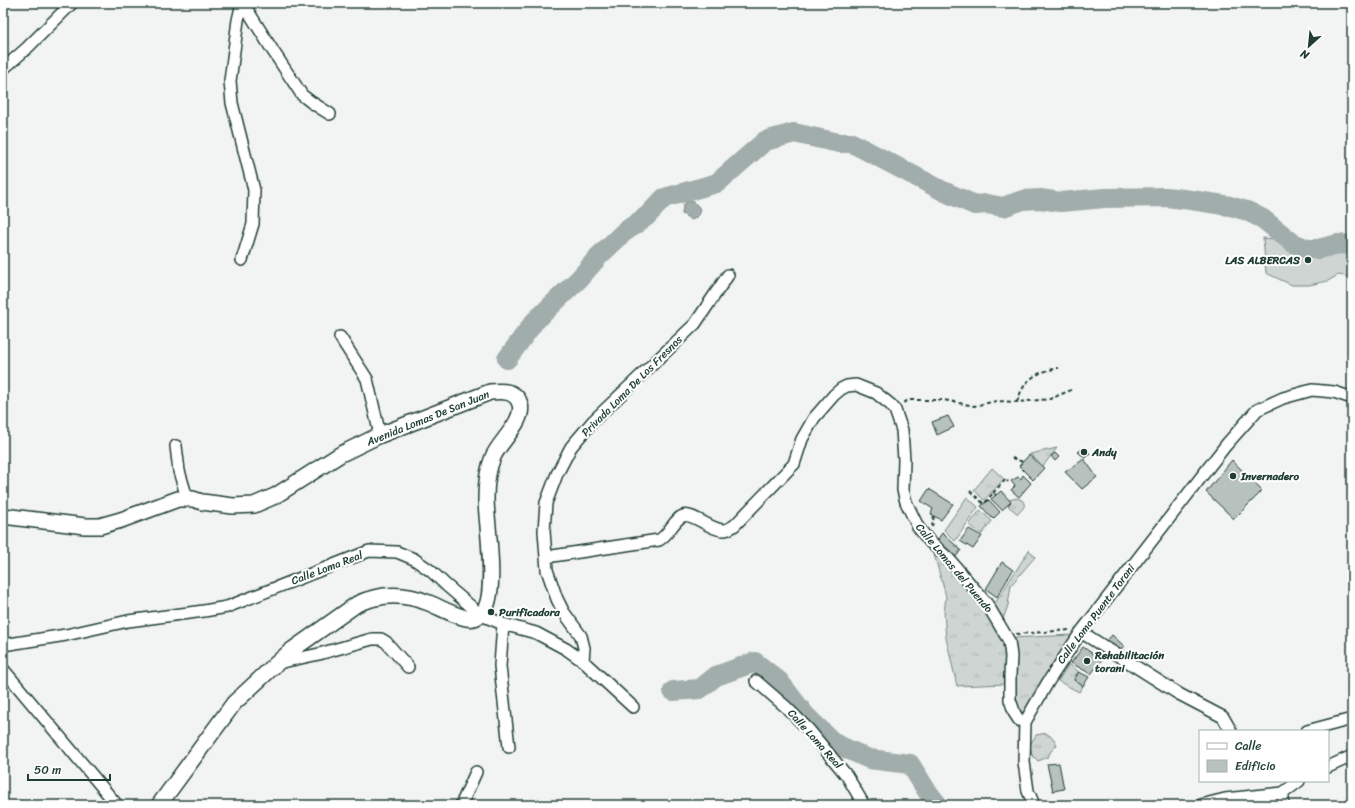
<svg xmlns="http://www.w3.org/2000/svg" width="1355" height="808" viewBox="0 0 1355 808" font-family="Sriracha,sans-serif">
<defs>
<pattern id="grass-tufts" width="24" height="20" patternUnits="userSpaceOnUse"><rect width="24" height="20" fill="#ced5d3"/><path d="M3 7l-1-3M5 7V3M7 7l1-3M15 17l-1-3M17 17v-4M19 17l1-3" fill="none" stroke="#b0b8b6"/></pattern>
</defs>
<rect width="100%" height="100%" fill="#f2f3f3"/>
<filter id="ink" filterUnits="userSpaceOnUse"><feTurbulence type="fractalNoise" baseFrequency=".025" numOctaves="2"/><feDisplacementMap in="SourceGraphic" scale="8" xChannelSelector="R" yChannelSelector="G"/><feConvolveMatrix kernelMatrix="1 2 1 2 8 2 1 2 1" color-interpolation-filters="sRGB"/></filter>
<g filter="url(#ink)">
<path fill="url(#grass-tufts)" stroke="#768984" d="M1057 448 1043 466 1030 454Z
M992 468 1004 479 984 500 974 490Z
M1017 498 1022 500C1028 507 1021 509 1018 514L1008 506 1009 500Z
M980 510 992 521 982 534 969 525Z
M1029 550 1035 557 1011 585 1008 605 1002 622 994 605Z
M933 551 974 593 1007 647 1005 684 957 686 946 638 944 613 946 596Z
M1073 635 1022 716 1015 701 1011 638Z
M1069 664 1078 671 1074 680 1083 686 1079 692 1058 681Z
M1046 733 1054 739 1057 745 1051 751 1048 757 1038 761 1032 755 1030 745 1036 735Z"/>
<path fill="#ced5d3" stroke="#768984" d="M1263 238 1352 246V277L1338 275 1328 281 1309 285H1292L1266 273Z
M967 497 978 507 955 541 944 530Z"/>
<path fill="#a1adaa" stroke="#6d807b" d="M687 201C694 200 697 205 701 210L699 215 692 220 682 214 683 206Z"/>
<g fill="none" stroke-linecap="round" stroke-linejoin="round">
<path stroke="#a1adaa" stroke-width="20" d="M507 359 534 322 579 279 599 256 623 233 647 216 664 198 717 183 765 141 794 133 839 143H852L943 191 975 205 987 204 1003 207 1023 200 1040 199 1061 202 1105 198 1166 197 1191 200 1230 206 1247 211 1263 219 1293 243 1308 249H1318L1338 244 1352 245
M673 691 700 689 716 676 755 662 779 681 806 716 834 743 869 759 910 764 927 791 938 805"/>
</g>
<path fill="#b7c1bd" stroke="#1f3d34" d="M948 416 954 427 937 435 932 422Z
M1084 448 1090 453 1085 458 1078 452Z
M1055 453 1059 457 1055 461 1051 456Z
M1029 455 1044 468 1033 480 1019 466Z
M1084 459 1097 477 1082 489 1065 472Z
M1232 460 1262 491 1234 519 1206 492Z
M1023 475 1031 483 1019 497 1011 490 1015 486 1011 481 1018 477 1021 479Z
M929 489 953 504 941 520 931 514 933 509 921 501Z
M1001 491 1011 502 1002 510 991 499Z
M989 500 1000 512 993 519 981 506Z
M969 529 982 536 973 549 960 541Z
M942 533 961 550 955 558 936 542Z
M1002 562 1013 570 997 597 986 589Z
M1112 635 1124 646 1116 654 1105 643Z
M1083 647 1102 660 1091 674 1071 663Z
M1079 672 1089 677 1083 686 1074 680Z
M1059 763 1064 789 1053 791 1047 764Z"/>
<g fill="none" stroke-linecap="round" stroke-linejoin="round">
<g stroke="#1f3d34" stroke-width="14">
<path id="minor" d="M242 3 238 20 230 81 232 103 254 190 253 224 242 260
M243 3 273 51 302 95 311 102 330 114
M3 69 27 48 72 3
M340 337 367 379 380 435
M176 446 179 471 187 498
M546 557 659 540C669 535 674 519 683 516 692 512 712 531 724 530 728 530 732 527 735 525L790 468 794 464 802 439 814 418 834 395 841 389 847 386 856 385 876 393 891 405 895 410 902 430 904 460 903 490 906 502 918 527 930 542 949 559 987 604 1009 641 1011 656 1010 675V700L1015 714 1019 720 1025 722
M503 624 500 666 509 747
M1081 632 1179 694 1223 717 1231 731
M3 645 66 635 128 621 204 611 227 607 369 551 397 552 414 559 431 571 447 586 481 615 503 624 536 633 566 649 583 661 633 707
M583 661 584 648 581 636 563 611 557 599 547 570 544 531 546 503 557 474 571 447 593 421 695 324 728 275
M278 663 319 654 372 639H381L386 642 408 667
M3 669 117 805
M756 681 786 707 809 730 847 776 864 805
M1307 731 1352 719
M1328 767 1352 756
M1283 793 1299 781
M1283 793V805
M461 805 476 772
M1034 805 1028 791 1024 762 1025 722 1048 682 1081 632 1226 445 1257 410 1283 398 1312 390 1334 392 1352 398
M1201 805 1225 799 1283 793"/>
</g>
<g stroke="#1f3d34" stroke-width="18">
<path id="secondary" d="M3 516 85 526H100L121 520 178 499H193L202 502 233 506 254 505 275 496 341 454 380 435 490 392C502 391 516 390 520 404 525 421 499 442 493 457 487 471 486 484 486 499 486 522 500 602 480 615 476 618 471 619 466 618 453 615 441 608 429 603 405 593 381 593 357 604L292 650 276 664 234 703 159 805"/>
</g>
<path stroke="#1f3d34" stroke-width="2" stroke-dasharray="4 3" stroke-linecap="butt" d="M1017 402C1024 379 1036 372 1059 368
M904 403 908 400H944L974 406 996 401 1017 402 1050 399 1071 390
M1012 458 1023 462
M970 491 984 504 993 493 996 495
M993 493 1006 479 1008 482
M932 527 934 516
M1016 634 1070 630"/>
<use href="#minor" stroke="#fff" stroke-width="11"/>
<use href="#secondary" stroke="#fff" stroke-width="15"/>
</g>
</g>
<g fill="#1f3d34" stroke="#fff" stroke-width="1.5">
<circle cx="1308" cy="260" r="4"/>
<circle cx="1084" cy="452" r="4"/>
<circle cx="1233" cy="476" r="4"/>
<circle cx="491" cy="612" r="4"/>
<circle cx="1087" cy="661" r="4"/>
</g>
<g text-anchor="middle" dominant-baseline="central" stroke-width="4" stroke-linejoin="round" paint-order="stroke">
<g font-size="11" font-weight="bold" fill="#1f3d34" stroke="#fff" text-anchor="start">
<text x="1300" y="260" text-anchor="end">LAS ALBERCAS</text>
<text x="1092" y="452">Andy</text>
<text x="1241" y="476">Invernadero</text>
<text x="499" y="612">Purificadora</text>
<text x="1095" y="655">Rehabilitación<tspan x="1095" dy="13">torani</tspan></text>
</g>
<g font-size="11" fill="#1f3d34" stroke="#fff">
<text transform="translate(632 386) rotate(-45)">Privada Loma De Los Fresnos</text>
<text transform="translate(428 418) rotate(-22)">Avenida Lomas De San Juan</text>
<text transform="translate(327 568) rotate(-21)">Calle Loma Real</text>
<text transform="translate(954 568) rotate(50)">Calle Lomas del Puendo</text>
<text transform="translate(1096 614) rotate(-53)">Calle Loma Puente Torani</text>
<text transform="translate(815 739) rotate(48)">Calle Loma Real</text>
</g>
</g>
<rect width="1355" height="808" fill="none" stroke="#fff" stroke-width="16"/>
<rect x="8" y="8" width="1339" height="792" fill="none" stroke="#1f3d34" stroke-width="1.5" filter="url(#ink)"/>
<rect x="1199" y="730" width="130" height="52" fill="#ffffff" stroke="#a5b1ae"/>
<rect x="1207" y="743" width="20" height="6" fill="#ffffff" stroke="#a5b1ae"/>
<text x="1235" y="750" font-size="12" fill="#1f3d34">Calle</text>
<rect x="1207" y="760" width="20" height="12" fill="#b7c1bd" stroke="#a5b1ae"/>
<text x="1235" y="770" font-size="12" fill="#1f3d34">Edificio</text>
<g transform="translate(1309 46) rotate(207)" stroke="#ffffff" stroke-width="3" paint-order="stroke">
<path d="M0-3L7 15L0 10L-7 15Z" fill="#1f3d34"/>
<text y="-6" font-size="11" font-weight="bold" text-anchor="middle" fill="#1f3d34">N</text>
</g>
<path d="M28 774v6h82v-6" fill="none" stroke="#1f3d34" stroke-width="2"/>
<text x="34" y="774" font-size="12" fill="#1f3d34" stroke="#ffffff" stroke-width="3" paint-order="stroke">50 m</text>
</svg>
